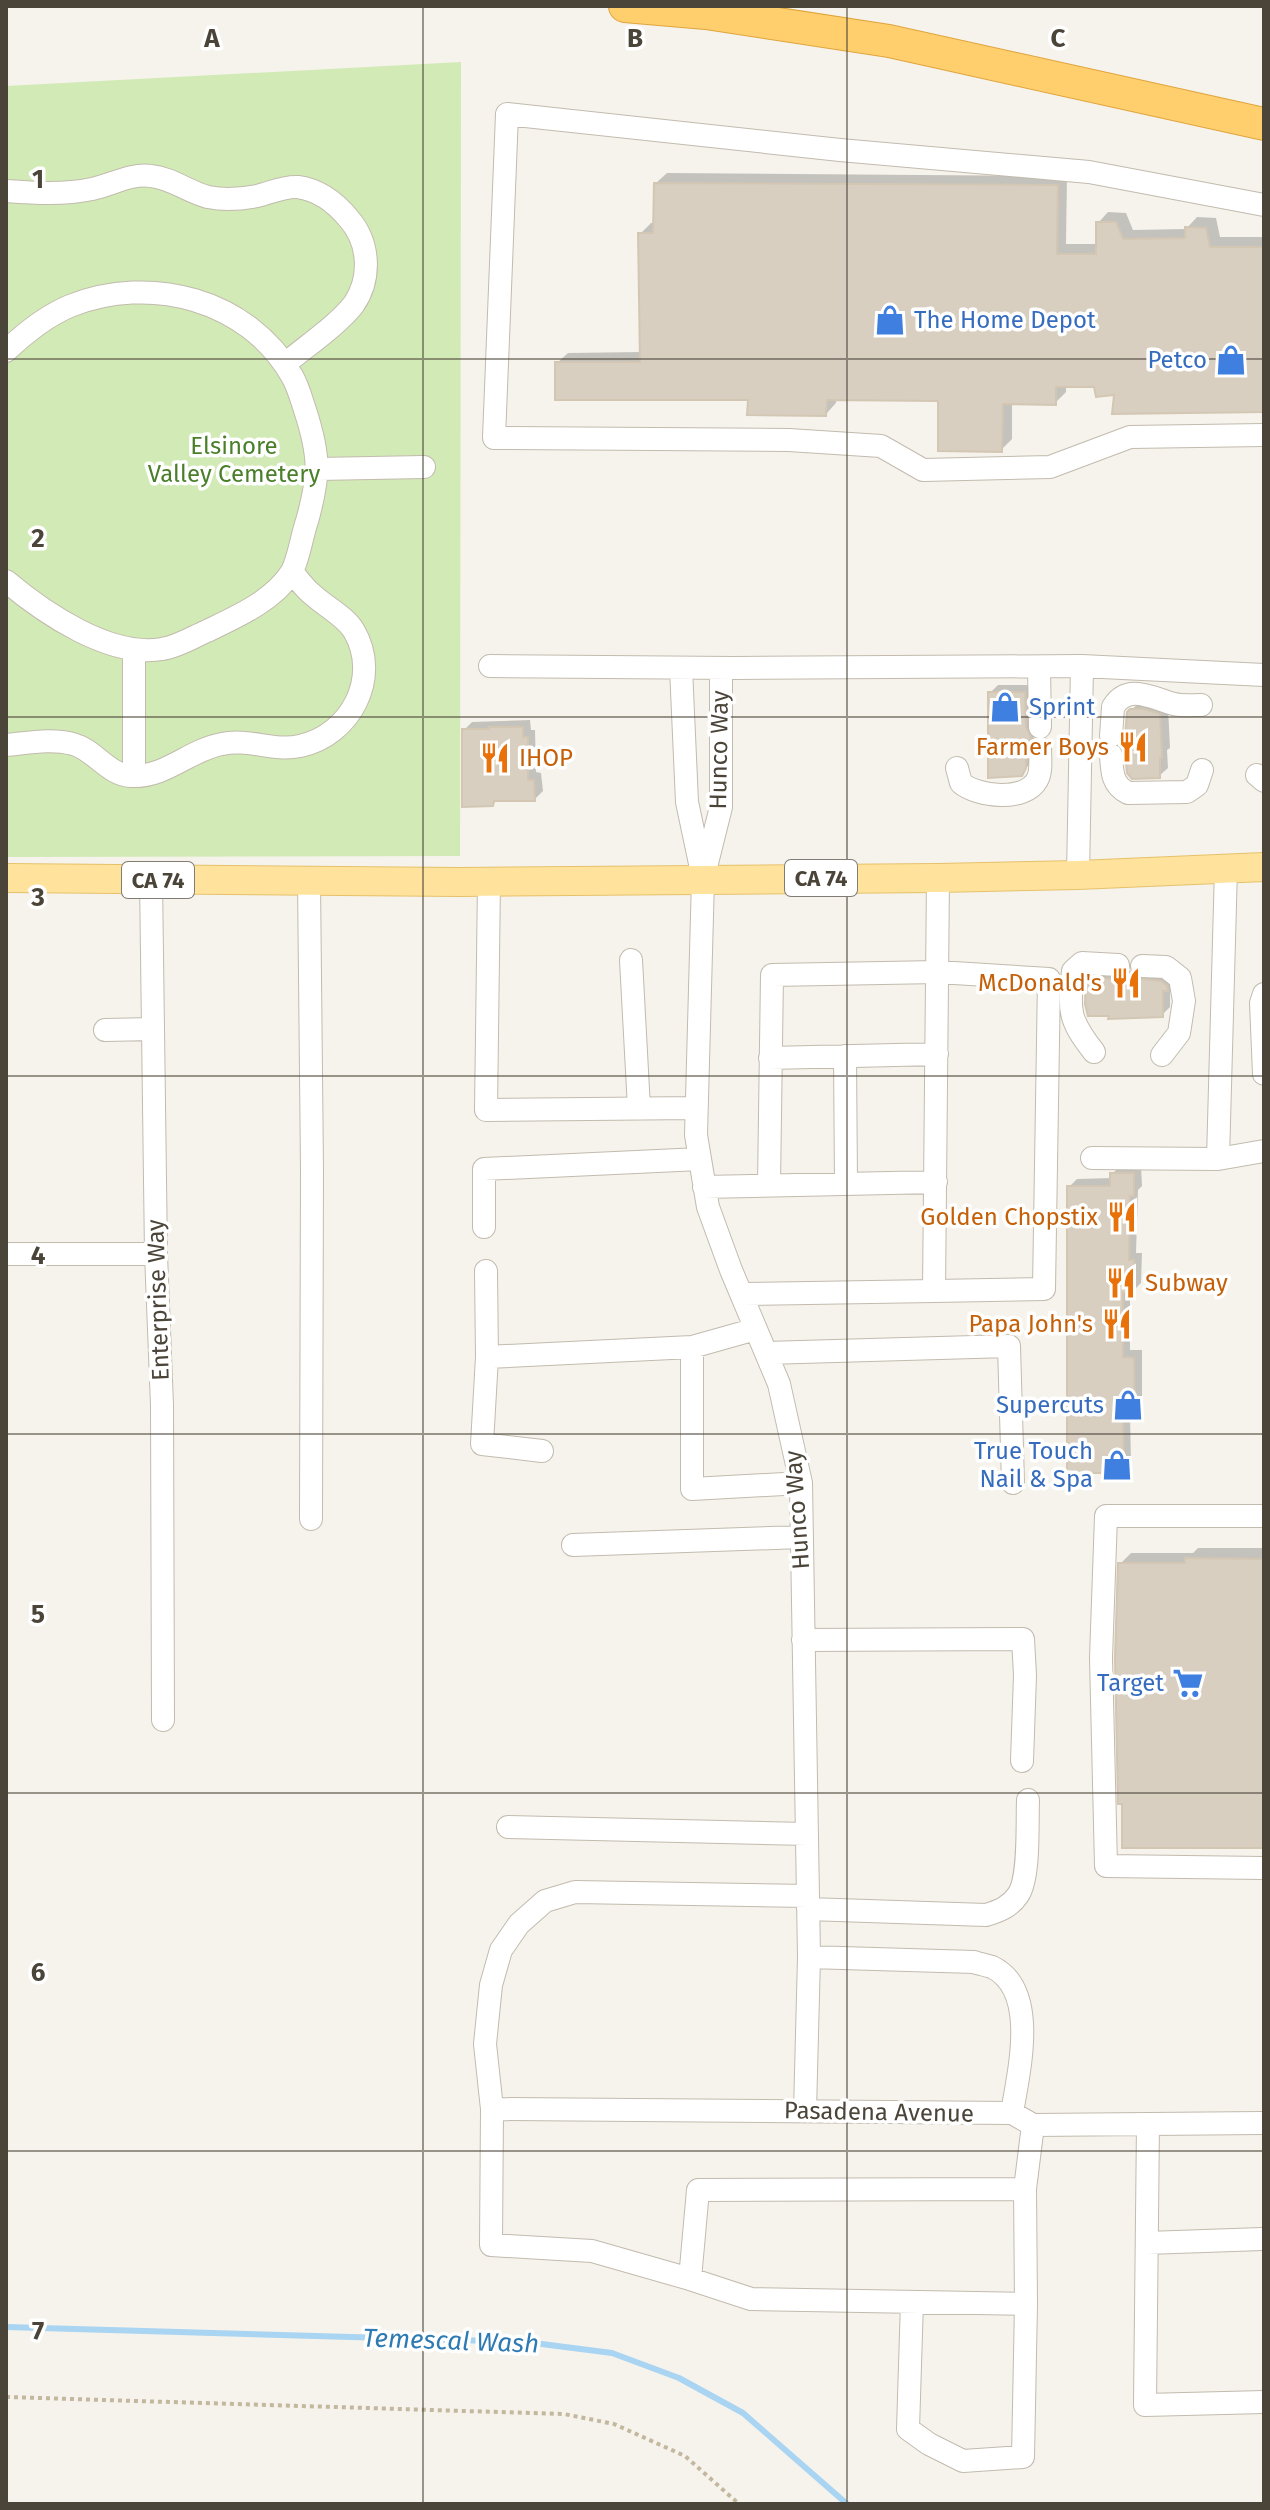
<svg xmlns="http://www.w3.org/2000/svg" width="1270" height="2510" viewBox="0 0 1270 2510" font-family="'Fira Sans',sans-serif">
<rect width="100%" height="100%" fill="#f6f3ec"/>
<path fill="#d2eab5" d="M461 62 460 856 6 857V86Z"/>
<path fill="#0003" d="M667 173 1067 176 1066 244H1098V223L1108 212 1126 213 1133 230 1186 229 1197 217 1216 218 1220 237H1264V410L1116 393 1096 385H1066V392L1055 403 1012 402V439L1001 450 940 399 836 398V403L826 414 557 363 568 353 642 352 640 234 651 223H656V183Z
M998 685H1033L1038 728 1033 738 1034 758 1022 774 990 693Z
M1139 703 1168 707 1170 748 1167 750 1168 768 1159 776 1127 738 1130 711Z
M530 720 531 730H535L536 772 541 773 543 791 535 799H498L493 804 464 730 472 722Z
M1139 966 1175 981 1170 987V1007L1162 1015 1089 978 1097 970 1128 972Z
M1120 1166H1141L1142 1186 1138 1190 1136 1253H1142L1141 1283 1133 1291H1130V1350H1142V1407L1134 1415H1130L1131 1463 1123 1471 1069 1187 1077 1179 1112 1178V1174Z
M1198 1548H1264V1846L1120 1564 1131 1553H1193Z"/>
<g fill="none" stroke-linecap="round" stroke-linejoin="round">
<path stroke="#a9d4f2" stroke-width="6" d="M6 2327 526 2342 612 2353 679 2378 743 2413 847 2504"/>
</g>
<path fill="#d8cfc1" stroke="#d3c7b4" stroke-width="2" d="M654 183 1058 185 1057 254H1096V222H1116L1123 239 1185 238V227L1206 228 1210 247H1264V412L1112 414 1114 395 1096 397 1094 387H1056V405L1003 404 1002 452 938 451V401L827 400 826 416 747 415 748 400H555V362H640L638 233H653Z
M988 692H1025L1026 727 1031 737 1026 748V768L1022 776 988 778Z
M1130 709H1144L1160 714 1162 758H1160V778L1132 779 1127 773 1125 753 1121 746 1125 737 1127 712Z
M489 727H523V737H528V780H534L535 801H494L493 806 462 807V729H489Z
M1130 972 1135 978 1161 981 1167 986 1168 991H1163V1017L1108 1019 1109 1016H1088L1085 1004 1086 978 1118 979Z
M1110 1173H1134V1196H1130L1129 1260H1134V1293H1123V1357L1134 1358 1135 1417 1123 1418 1124 1473H1067V1186H1110Z
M1185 1558 1264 1559V1848H1122V1804H1118L1115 1658 1118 1563H1185Z"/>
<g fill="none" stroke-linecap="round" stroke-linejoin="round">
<g stroke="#c2bbae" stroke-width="24">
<path id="minor" d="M6 191C34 193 64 195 92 189 111 185 131 173 151 176 172 178 188 192 208 197 223 200 242 199 257 196 270 193 284 186 298 187 320 190 336 203 349 219 369 242 372 277 354 304 338 325 305 347 285 364
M1264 205 1089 172 840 150 507 114 494 438 789 440 881 446 923 470 1050 467 1130 437 1264 435
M6 351C25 333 46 316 70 306 150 274 248 299 292 376 298 386 301 398 305 410 320 456 320 475 307 521 302 535 298 562 291 573 273 601 236 617 207 631 193 637 177 647 162 649 110 658 44 613 6 581
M318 469 424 467
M134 651V776
M490 666 733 668 1082 666 1264 675
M1039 667 1040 727
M681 668 687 802 702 873
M721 668V807L703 879 696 1135 708 1207 731 1270 779 1384 801 1483 809 1957 805 2111
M1111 736 1113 707C1128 682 1154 699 1174 704 1182 706 1192 705 1201 705
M6 745C28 743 51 738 73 744 95 750 108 775 131 776 165 778 189 750 222 744 248 738 274 752 300 746 351 735 381 677 354 631 345 616 326 607 313 595 305 589 299 580 292 572
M1111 755C1112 772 1112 785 1128 793L1187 792 1197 785 1202 770
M957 768 961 783C978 797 1025 802 1037 780 1042 772 1040 758 1040 748
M1257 775 1264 781
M1078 875 1082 666
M151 879 156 1254 162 1405 163 1720
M309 881 312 1169 311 1519
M489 882 486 1110 696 1108
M631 960 639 1108
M1142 966 1166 967 1180 978 1184 1001 1179 1033 1162 1055
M1264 994 1261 1003 1264 1074
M105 1030 153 1029
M1094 1052C1068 1019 1069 1011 1073 971L1082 963 1118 965
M845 1056 846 1184
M770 1058 937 1054
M1092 1158 1218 1159 1264 1151
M1218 1159 1226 868
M769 1185 772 975 938 972 1049 979 1044 1289 934 1291
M704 1187 936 1182
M484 1227V1169L700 1159
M6 1254H156
M486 1271 487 1357
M742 1294 934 1291 938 878
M692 1347V1489L801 1483
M766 1353 1009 1346 1013 1483
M542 1451 482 1444 487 1357 692 1347 756 1329
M1264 1516H1106L1101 1658 1106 1866 1264 1868
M573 1545 801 1537
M803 1640 1023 1639 1025 1675 1022 1761
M508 1827 807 1834
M808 1909 986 1915C999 1911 1010 1907 1018 1895 1030 1878 1027 1823 1028 1800
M809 1957 974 1962C979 1964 986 1965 992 1967 1040 1990 1018 2074 1012 2113
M492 2109 1012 2113 1033 2125 1264 2123
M1148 2124 1145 2405 1264 2402
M1025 2189 1026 2304 751 2299 690 2279 698 2190 1025 2189 1033 2125
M1147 2243 1262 2239
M690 2279 592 2251 491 2245 492 2109 485 2044 491 1985 501 1950 519 1924 545 1901 575 1892 808 1896
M912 2302 908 2429 929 2444 963 2461 1023 2457 1026 2304"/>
</g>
<g stroke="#e6c16a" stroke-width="30">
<path id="major" d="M6 878 460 882 938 878 1078 875 1264 867"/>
</g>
<g stroke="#e0a43c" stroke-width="34">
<path id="highway" d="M625 6 706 13 889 41 1264 124"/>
</g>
<path stroke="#c4b79f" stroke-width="4" stroke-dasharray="4 4" stroke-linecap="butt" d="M6 2397 564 2414 614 2424 685 2456 739 2504"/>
<use href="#minor" stroke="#fff" stroke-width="22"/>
<use href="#major" stroke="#ffe39c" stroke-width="28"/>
<use href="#highway" stroke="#ffcf6e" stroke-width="32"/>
</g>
<path fill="none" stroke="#4b4439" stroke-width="2" stroke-opacity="0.55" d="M423 6V2504M847 6V2504M6 359H1264M6 717H1264M6 1076H1264M6 1434H1264M6 1793H1264M6 2151H1264"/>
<defs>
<g id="shop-bare" transform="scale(2.4)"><path d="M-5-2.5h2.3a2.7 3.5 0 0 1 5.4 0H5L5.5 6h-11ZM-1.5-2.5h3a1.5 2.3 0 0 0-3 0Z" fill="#3f7fe0" stroke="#fff" stroke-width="2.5" paint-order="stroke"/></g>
<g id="restaurant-bare" transform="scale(2.4)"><path d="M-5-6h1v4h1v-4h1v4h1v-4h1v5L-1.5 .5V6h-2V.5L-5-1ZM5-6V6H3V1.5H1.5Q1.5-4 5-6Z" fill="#e8710a" stroke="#fff" stroke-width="2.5" paint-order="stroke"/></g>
<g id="supermarket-bare" transform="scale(2.4)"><path d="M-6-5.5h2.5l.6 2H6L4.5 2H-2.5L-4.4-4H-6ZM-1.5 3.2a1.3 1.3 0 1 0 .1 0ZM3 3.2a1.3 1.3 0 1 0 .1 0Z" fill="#3f7fe0" stroke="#fff" stroke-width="2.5" paint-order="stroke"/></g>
</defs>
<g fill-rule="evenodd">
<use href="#shop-bare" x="890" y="320"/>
<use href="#shop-bare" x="1231" y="360"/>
<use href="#shop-bare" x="1005" y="707"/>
<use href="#restaurant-bare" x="1133" y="747"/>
<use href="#restaurant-bare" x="495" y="758"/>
<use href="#restaurant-bare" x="1126" y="983"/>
<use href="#restaurant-bare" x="1122" y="1217"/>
<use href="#restaurant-bare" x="1121" y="1283"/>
<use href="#restaurant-bare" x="1117" y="1324"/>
<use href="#shop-bare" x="1128" y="1405"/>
<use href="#shop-bare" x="1117" y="1465"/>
<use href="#supermarket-bare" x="1188" y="1683"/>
</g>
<g text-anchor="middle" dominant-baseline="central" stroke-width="7" stroke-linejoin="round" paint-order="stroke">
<g fill="#fff" stroke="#817c74" stroke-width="2">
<rect x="785" y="860" width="72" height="36" rx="6"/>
<rect x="122" y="862" width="72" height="36" rx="6"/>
</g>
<g font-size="22" font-weight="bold" fill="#4b4439">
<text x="821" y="878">CA 74</text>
<text x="158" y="880">CA 74</text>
</g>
<g font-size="24" fill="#366cbe" stroke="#fff" text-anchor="end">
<text x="914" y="320" text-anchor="start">The Home Depot</text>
<text x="1207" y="360">Petco</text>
<text x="1029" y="707" text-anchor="start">Sprint</text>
<text x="1104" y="1405">Supercuts</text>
<text x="1093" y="1451">True Touch<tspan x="1093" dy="28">Nail &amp; Spa</tspan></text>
<text x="1164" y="1683">Target</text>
</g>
<g font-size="24" fill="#4a7f2a" stroke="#fff">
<text x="234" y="446">Elsinore<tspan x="234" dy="28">Valley Cemetery</tspan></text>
</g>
<g font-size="24" fill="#c56008" stroke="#fff" text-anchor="end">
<text x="1109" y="747">Farmer Boys</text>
<text x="519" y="758" text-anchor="start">IHOP</text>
<text x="1102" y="983">McDonald's</text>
<text x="1098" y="1217">Golden Chopstix</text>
<text x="1145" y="1283" text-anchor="start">Subway</text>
<text x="1093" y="1324">Papa John's</text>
</g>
<g font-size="24" fill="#4b4439" stroke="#fff">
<text transform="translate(719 750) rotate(-89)">Hunco Way</text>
<text transform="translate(158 1300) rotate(-92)">Enterprise Way</text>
<text transform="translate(797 1510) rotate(-94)">Hunco Way</text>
<text transform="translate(879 2112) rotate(1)">Pasadena Avenue</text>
</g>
<g font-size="26" font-style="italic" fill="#2e7ab2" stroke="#fff">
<text transform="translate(451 2341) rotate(2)">Temescal Wash</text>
</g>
</g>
<g font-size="26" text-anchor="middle" font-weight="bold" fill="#4b4439" stroke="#fff" stroke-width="7" stroke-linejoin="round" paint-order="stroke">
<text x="212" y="47">A</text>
<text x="635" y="47">B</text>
<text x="1058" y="47">C</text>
<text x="38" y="188">1</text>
<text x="38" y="547">2</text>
<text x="38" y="906">3</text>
<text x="38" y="1264">4</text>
<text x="38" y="1623">5</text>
<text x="38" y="1981">6</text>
<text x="38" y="2340">7</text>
</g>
<rect width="1270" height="2510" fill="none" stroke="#4b4439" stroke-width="16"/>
</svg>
